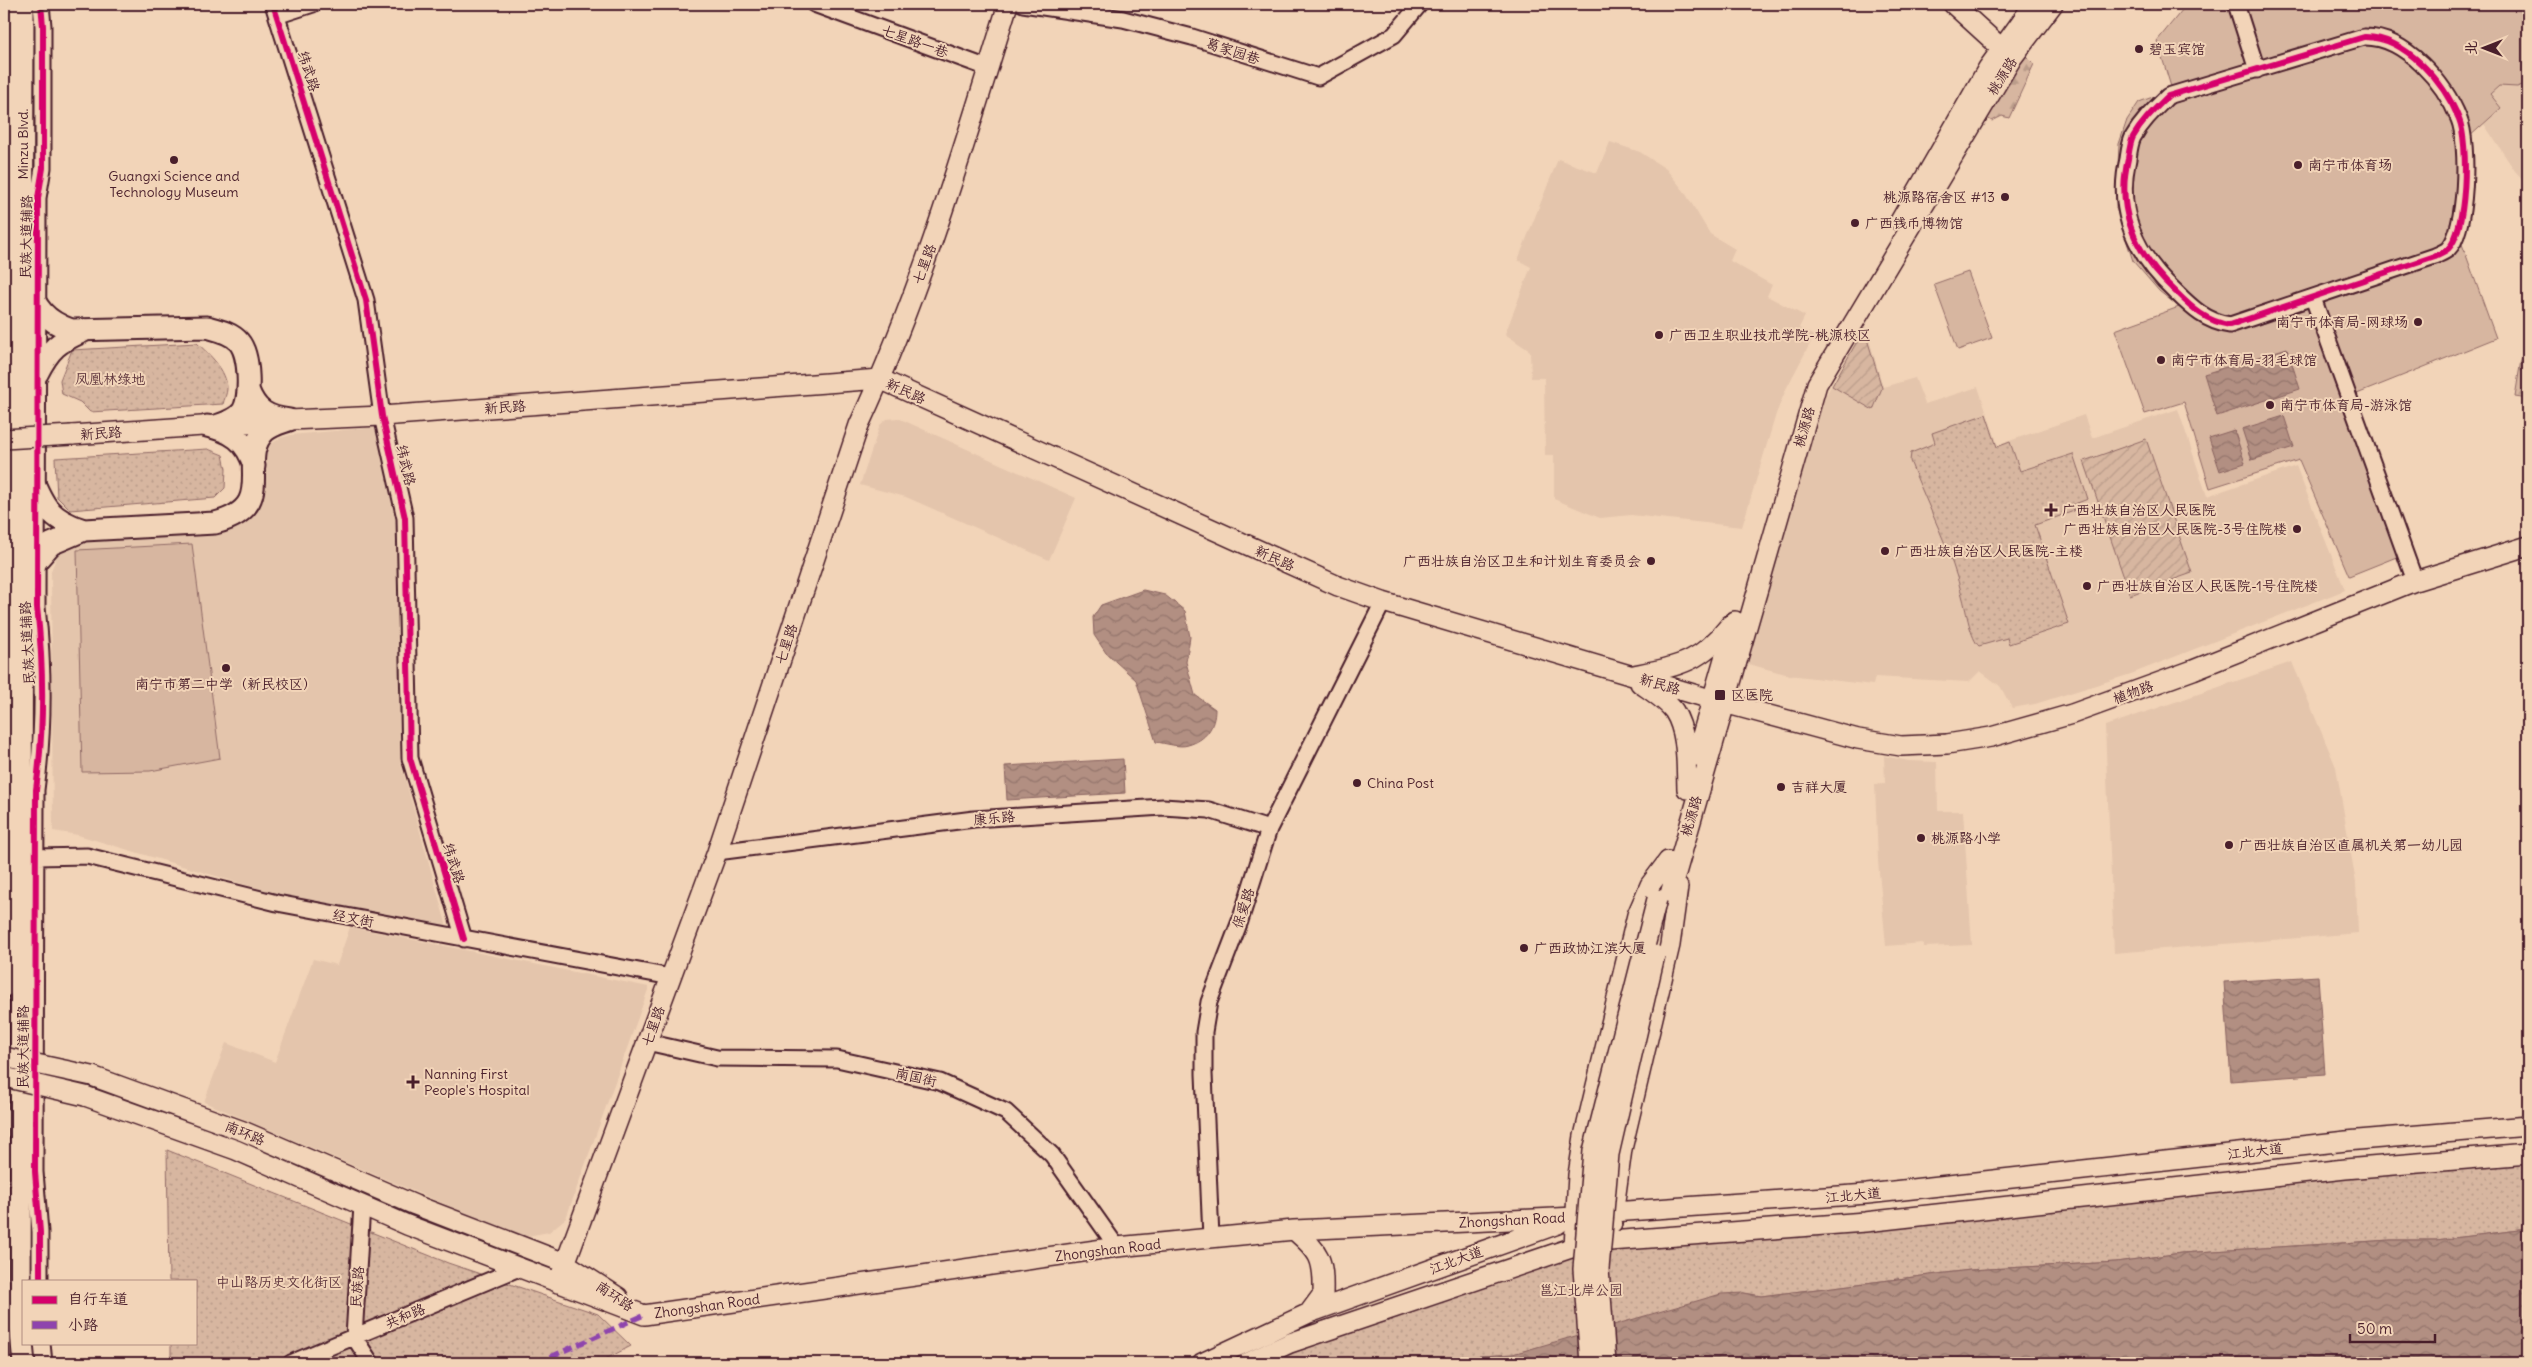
<svg xmlns="http://www.w3.org/2000/svg" width="2532" height="1367" viewBox="0 0 2532 1367" font-family="Delius,'LXGW WenKai TC',sans-serif">
<defs>
<pattern id="grass-dots" width="8" height="8" patternUnits="userSpaceOnUse" patternTransform="scale(1.25)"><rect width="8" height="8" fill="#d7b6a0"/><path d="M2 2h.1M6 6h.1" fill="none" stroke="#ba9c8a" stroke-width="1.8" stroke-linecap="round"/></pattern>
<pattern id="forest-firs" width="22" height="20" patternUnits="userSpaceOnUse" patternTransform="scale(1.25)"><rect width="22" height="20" fill="#d7b6a0"/><path d="M5 1l3.5 6h-7zM16 11l3.5 6h-7z" fill="#ba9c8a"/></pattern>
<pattern id="garden-furrows" width="10" height="10" patternUnits="userSpaceOnUse" patternTransform="scale(1.25)"><rect width="10" height="10" fill="#d7b6a0"/><path d="M-1 1l2-2M0 10L10 0M9 11l2-2" fill="none" stroke="#ba9c8a"/></pattern>
<pattern id="water-waves" width="16" height="10" patternUnits="userSpaceOnUse" patternTransform="scale(1.25)"><rect width="16" height="10" fill="#b28f82"/><path d="M0 5q4-4 8 0t8 0" fill="none" stroke="#93746b"/></pattern>
</defs>
<rect width="100%" height="100%" fill="#f2d4b8"/>
<filter id="ink" filterUnits="userSpaceOnUse"><feTurbulence type="fractalNoise" baseFrequency=".02" numOctaves="2"/><feDisplacementMap in="SourceGraphic" scale="10" xChannelSelector="R" yChannelSelector="G"/><feConvolveMatrix kernelMatrix="1 2 1 2 8 2 1 2 1" color-interpolation-filters="sRGB"/></filter>
<g filter="url(#ink)">
<path fill="#e4c5ac" d="M2396 4H2528V185L2515 171 2484 124 2501 108 2490 94Z
M1610 142 1640 152 1666 169 1684 191 1710 234 1735 249 1730 261 1772 285 1767 296 1805 316 1799 328 1814 336 1786 389 1776 414 1742 527 1631 515 1600 518 1554 499V455H1545L1544 378H1531L1530 351 1505 334 1531 267 1518 260 1558 159 1597 173Z
M1865 326 1883 387 1915 378 1925 404 1978 387 1998 445 2084 415 2092 438 2178 409 2207 496 2296 466 2345 590 2131 674 2035 704 2012 708 2000 686 1980 671 1969 682 1875 677 1873 685 1789 675 1745 663 1822 402Z
M898 418 1076 498 1049 560 906 497 860 485 880 425 887 419Z
M376 427 396 521 401 764 447 927 283 896 78 835 53 831 51 571 59 551 78 539 245 518 264 454 270 445 280 438 291 435Z
M2292 662 2336 767 2356 883 2358 933 2114 953 2105 726Z
M1884 756 1909 761 1937 762 1938 811H1963L1972 945 1924 947 1923 943 1886 946 1878 861 1875 784 1885 783Z
M350 927 649 987 566 1218 549 1232 522 1237 204 1102 226 1043 275 1062 313 959 337 965Z"/>
<path fill="url(#grass-dots)" stroke="#906a66" d="M197 343C209 354 227 370 227 389 227 393 224 400 223 404L90 412 80 402 62 394 60 380 72 350Z
M1986 414 1997 447 2010 442 2020 471 2073 454 2088 499 2072 505 2074 511 2035 525 2069 624 2009 644 2007 638 1979 646C1971 640 1966 610 1963 599 1952 552 1928 507 1910 461L1911 453 1935 443 1932 433Z
M208 449 223 455 226 469 225 488 215 498 70 510 57 497 55 458Z
M167 1150 448 1263 598 1314 631 1346 598 1363H171V1343H196V1281H169Z
M2528 1154V1229L2436 1240H2391L2181 1253 2116 1262 1970 1270 1761 1296 1744 1293 1513 1354 1466 1357 1449 1363H1247L1574 1247Z"/>
<path fill="url(#forest-firs)" stroke="#906a66" d="M2025 55 2034 64 2009 118 2002 116 1992 121 1985 117 1999 91Z
M2528 347V399L2515 397 2521 360Z"/>
<path fill="url(#garden-furrows)" stroke="#906a66" d="M1864 329 1882 388 1873 410 1832 386Z
M2146 439 2192 573 2130 595 2084 461Z"/>
<path fill="#d7b6a0" stroke="#906a66" d="M2187 4H2528V87L2525 84 2517 87 2499 86 2490 94 2501 108 2468 138 2466 216 2462 244 2496 338 2357 394 2409 552 2349 576 2299 460 2210 488 2184 402 2145 414 2115 330 2179 307 2159 291 2133 261 2116 208 2119 144 2127 120 2139 102 2172 90 2157 41Z
M1968 272 1992 338 1958 350 1934 284Z
M192 544 220 758 150 771 82 772 77 550Z"/>
<path fill="url(#water-waves)" stroke="#88625f" d="M2287 348 2300 389 2217 416 2204 374Z
M2284 416 2294 447 2252 460 2242 429Z
M2234 430 2245 463 2220 471 2209 438Z
M1143 590 1165 595 1185 611 1190 637 1186 662 1195 695 1215 709C1215 727 1206 740 1188 745 1180 748 1165 743 1156 742L1136 680 1106 653 1094 635 1093 617 1101 605Z
M1123 759 1125 793 1007 800 1005 766Z
M2318 976 2325 1074 2231 1081 2224 982Z
M2528 1229V1363H1449L1466 1357 1513 1354 1721 1294 1744 1293 1761 1296 1970 1270 2116 1262 2181 1253 2391 1240H2436Z"/>
<g fill="none" stroke-linecap="round" stroke-linejoin="round">
<g stroke="#4a1f2b" stroke-width="19">
<path id="minor" d="M273 4 366 300 382 416 405 518 410 758 464 939
M814 4 988 68
M1023 4 1123 19 1192 37 1318 77 1394 35 1420 4
M2236 4 2257 70
M279 15 313 4
M2364 37C2406 36 2445 84 2459 119 2469 143 2467 231 2448 249 2445 252 2439 254 2435 256L2230 325C2207 322 2192 308 2176 292 2137 256 2115 213 2128 159 2129 152 2130 143 2133 137 2142 121 2155 109 2168 96Z
M2313 298 2415 581
M717 852 974 819 1163 807 1209 810 1269 829
M36 857 87 856 277 903 671 977
M647 1042 717 1058 837 1059 940 1082 1006 1112 1052 1155 1117 1247
M362 1205 354 1337 371 1363
M1211 1238 1204 1074V1032L1209 1002 1240 921 1269 829 1383 602
M40 1281V1232L35 1172 36 790C44 730 44 668 37 607L38 198 43 168V26L41 4
M42 1343 44 1363
M291 1363 519 1268"/>
</g>
<g stroke="#4a1f2b" stroke-width="22">
<path id="major" d="M1953 4 2009 55
M1900 221 1988 68 2034 4
M72 435 289 420 382 416 880 379 1338 586 1383 602 1724 703 1858 739 1901 746 1947 744 1991 737 2072 714 2193 670 2415 581 2528 546
M1634 675C1679 666 1700 663 1730 625
M1640 683C1651 691 1666 700 1674 711 1688 733 1686 764 1687 789
M1696 756 1735 621
M1668 901 1817 384 2012 58 2053 4
M92 1076 243 1131 415 1205 565 1263 618 1297
M85 1096 236 1150 407 1225 644 1315 1117 1247 1294 1230 1575 1217
M1589 1215 1613 1212 1867 1194 2346 1141 2528 1126
M1612 1223 1622 1149 1670 945 1678 887
M1294 1230C1320 1252 1324 1259 1323 1294L1309 1313
M1574 1247 1578 1175 1584 1136 1637 915 1650 885 1668 861
M558 1283 717 852 859 425C922 290 964 146 1008 4
M1202 1363 1309 1313 1558 1224
M1247 1363 1290 1343 1574 1247 1610 1241 1865 1222 2345 1169 2528 1154"/>
</g>
<g stroke="#4a1f2b" stroke-width="25">
<path id="highway" d="M23 4 20 1323 24 1363
M24 282C37 307 43 320 71 330L207 327C218 330 232 333 239 342 250 355 251 397 243 411 237 419 228 422 219 425
M37 374C50 348 58 342 84 331
M248 390C256 411 267 417 289 420
M207 426C231 431 247 441 254 466
M25 462C41 498 43 518 84 530
M23 585 37 560 51 544 84 530 215 523C281 506 235 460 265 431 272 425 281 423 289 420
M4 986 6 4"/>
</g>
<use href="#minor" stroke="#f2d4b8" stroke-width="15"/>
<use href="#major" stroke="#f2d4b8" stroke-width="19"/>
<use href="#highway" stroke="#f2d4b8" stroke-width="21"/>
<g stroke="#4a1f2b" stroke-width="22" stroke-linecap="butt">
<path id="major-bridge" d="M4 439 72 435
M4 1057 92 1076
M4 1077 85 1096
M1590 1363 1583 1269 1593 1151 1657 899
M1606 1363 1599 1269 1609 1154 1655 955"/>
</g>
<use href="#major-bridge" stroke="#f2d4b8" stroke-width="19"/>
<path stroke="#8e44ad" stroke-width="5" stroke-dasharray="10 5" stroke-linecap="butt" d="M537 1363 644 1315"/>
<g stroke="#f2d4b8" stroke-width="9">
<path id="cycleway" d="M273 4 366 300 382 416 405 518 410 758 464 939
M2364 37C2406 36 2445 84 2459 119 2469 143 2467 231 2448 249 2445 252 2439 254 2435 256L2230 325C2207 322 2192 308 2176 292 2137 256 2115 213 2128 159 2129 152 2130 143 2133 137 2142 121 2155 109 2168 96Z
M40 1281V1232L35 1172 36 790C44 730 44 668 37 607L38 198 43 168V26L41 4"/>
</g>
<use href="#cycleway" stroke="#d6006c" stroke-width="6"/>
</g>
</g>
<g fill="#4a1f2b" stroke="#f2d4b8" stroke-width="2">
<circle cx="2139" cy="49" r="5"/>
<circle cx="174" cy="160" r="5"/>
<circle cx="2298" cy="165" r="5"/>
<circle cx="2005" cy="197" r="5"/>
<circle cx="1855" cy="223" r="5"/>
<circle cx="2418" cy="322" r="5"/>
<circle cx="1659" cy="335" r="5"/>
<circle cx="2161" cy="360" r="5"/>
<circle cx="2270" cy="405" r="5"/>
<path d="M2048.5 502.5h5v5h5v5h-5v5h-5v-5h-5v-5h5z"/>
<circle cx="2297" cy="529" r="5"/>
<circle cx="1885" cy="551" r="5"/>
<circle cx="1651" cy="561" r="5"/>
<circle cx="2087" cy="586" r="5"/>
<circle cx="226" cy="668" r="5"/>
<rect x="1714" y="689" width="12" height="12" rx="2.5"/>
<circle cx="1357" cy="783" r="5"/>
<circle cx="1781" cy="787" r="5"/>
<circle cx="1921" cy="838" r="5"/>
<circle cx="2229" cy="845" r="5"/>
<circle cx="1524" cy="948" r="5"/>
<path d="M410.5 1074.5h5v5h5v5h-5v5h-5v-5h-5v-5h5z"/>
</g>
<g text-anchor="middle" dominant-baseline="central" stroke-width="4" stroke-linejoin="round" paint-order="stroke">
<g font-size="14" fill="#4a1f2b" stroke="#f2d4b8">
<text transform="translate(915 41) rotate(20)">七星路一巷</text>
<text transform="translate(1233 51) rotate(18)">葛家园巷</text>
<text transform="translate(309 71) rotate(73)">纬武路</text>
<text transform="translate(2002 76) rotate(-58)">桃源路</text>
<text transform="translate(23 144) rotate(-90)">Minzu Blvd.</text>
<text transform="translate(26 237) rotate(-89)">民族大道辅路</text>
<text transform="translate(924 264) rotate(-69)">七星路</text>
<text transform="translate(906 391) rotate(24)">新民路</text>
<text transform="translate(505 407) rotate(-4)">新民路</text>
<text transform="translate(1804 427) rotate(-74)">桃源路</text>
<text transform="translate(101 433) rotate(-4)">新民路</text>
<text transform="translate(406 465) rotate(77)">纬武路</text>
<text transform="translate(1275 558) rotate(24)">新民路</text>
<text transform="translate(27 643) rotate(-93)">民族大道辅路</text>
<text transform="translate(786 644) rotate(-72)">七星路</text>
<text transform="translate(1660 684) rotate(16)">新民路</text>
<text transform="translate(2133 692) rotate(-20)">植物路</text>
<text transform="translate(1691 816) rotate(-74)">桃源路</text>
<text transform="translate(994 818) rotate(-5)">康乐路</text>
<text transform="translate(454 863) rotate(73)">纬武路</text>
<text transform="translate(1243 908) rotate(-72)">保爱路</text>
<text transform="translate(353 918) rotate(11)">经文街</text>
<text transform="translate(653 1026) rotate(-70)">七星路</text>
<text transform="translate(23 1047) rotate(-90)">民族大道辅路</text>
<text transform="translate(916 1077) rotate(13)">南国街</text>
<text transform="translate(245 1133) rotate(22)">南环路</text>
<text transform="translate(2255 1151) rotate(-6)">江北大道</text>
<text transform="translate(1853 1195) rotate(-5)">江北大道</text>
<text transform="translate(1512 1220) rotate(-3)">Zhongshan Road</text>
<text transform="translate(1108 1250) rotate(-7)">Zhongshan Road</text>
<text transform="translate(1456 1260) rotate(-20)">江北大道</text>
<text transform="translate(357 1287) rotate(-86)">民族路</text>
<text transform="translate(615 1296) rotate(34)">南环路</text>
<text transform="translate(707 1306) rotate(-8)">Zhongshan Road</text>
<text transform="translate(405 1316) rotate(-23)">共和路</text>
</g>
<g font-size="14" fill="#4a1f2b" stroke="#f2d4b8" text-anchor="start">
<text x="2149" y="49">碧玉宾馆</text>
<text x="2308" y="165">南宁市体育场</text>
<text x="174" y="176" text-anchor="middle">Guangxi Science and<tspan x="174" dy="16">Technology Museum</tspan></text>
<text x="1995" y="197" text-anchor="end">桃源路宿舍区 #13</text>
<text x="1865" y="223">广西钱币博物馆</text>
<text x="2408" y="322" text-anchor="end">南宁市体育局-网球场</text>
<text x="1669" y="335">广西卫生职业技术学院-桃源校区</text>
<text x="2171" y="360">南宁市体育局-羽毛球馆</text>
<text x="2280" y="405">南宁市体育局-游泳馆</text>
<text x="2062" y="510">广西壮族自治区人民医院</text>
<text x="2287" y="529" text-anchor="end">广西壮族自治区人民医院-3号住院楼</text>
<text x="1895" y="551">广西壮族自治区人民医院-主楼</text>
<text x="1641" y="561" text-anchor="end">广西壮族自治区卫生和计划生育委员会</text>
<text x="2097" y="586">广西壮族自治区人民医院-1号住院楼</text>
<text x="226" y="684" text-anchor="middle">南宁市第二中学（新民校区）</text>
<text x="1731" y="695">区医院</text>
<text x="1367" y="783">China Post</text>
<text x="1791" y="787">吉祥大厦</text>
<text x="1931" y="838">桃源路小学</text>
<text x="2239" y="845">广西壮族自治区直属机关第一幼儿园</text>
<text x="1534" y="948">广西政协江滨大厦</text>
<text x="424" y="1074">Nanning First<tspan x="424" dy="16">People's Hospital</tspan></text>
</g>
<g font-size="14" fill="#5f363d" stroke="#f2d4b8">
<text x="110" y="379">凤凰林绿地</text>
<text x="279" y="1282">中山路历史文化街区</text>
<text x="1581" y="1290">邕江北岸公园</text>
</g>
</g>
<rect width="2532" height="1367" fill="none" stroke="#f2d4b8" stroke-width="20"/>
<rect x="10" y="10" width="2512" height="1347" fill="none" stroke="#4a1f2b" stroke-width="2" filter="url(#ink)"/>
<rect x="22" y="1280" width="175" height="65" fill="#f2d4b8" stroke="#af8c80"/>
<rect x="32" y="1296" width="25" height="8" fill="#d6006c" stroke="#af8c80"/>
<text x="68" y="1304" font-size="15" fill="#4a1f2b">自行车道</text>
<rect x="32" y="1321" width="25" height="8" fill="#8e44ad" stroke="#af8c80"/>
<text x="68" y="1330" font-size="15" fill="#4a1f2b">小路</text>
<g transform="translate(2484 48) rotate(270)" stroke="#f2d4b8" stroke-width="4" paint-order="stroke">
<path d="M0-4L9 19L0 12L-9 19Z" fill="#4a1f2b"/>
<text y="-8" font-size="14" font-weight="bold" text-anchor="middle" fill="#4a1f2b">北</text>
</g>
<path d="M2350 1334v8h85v-8" fill="none" stroke="#4a1f2b" stroke-width="2.5"/>
<text x="2357" y="1334" font-size="15" fill="#4a1f2b" stroke="#f2d4b8" stroke-width="4" paint-order="stroke">50 m</text>
</svg>
